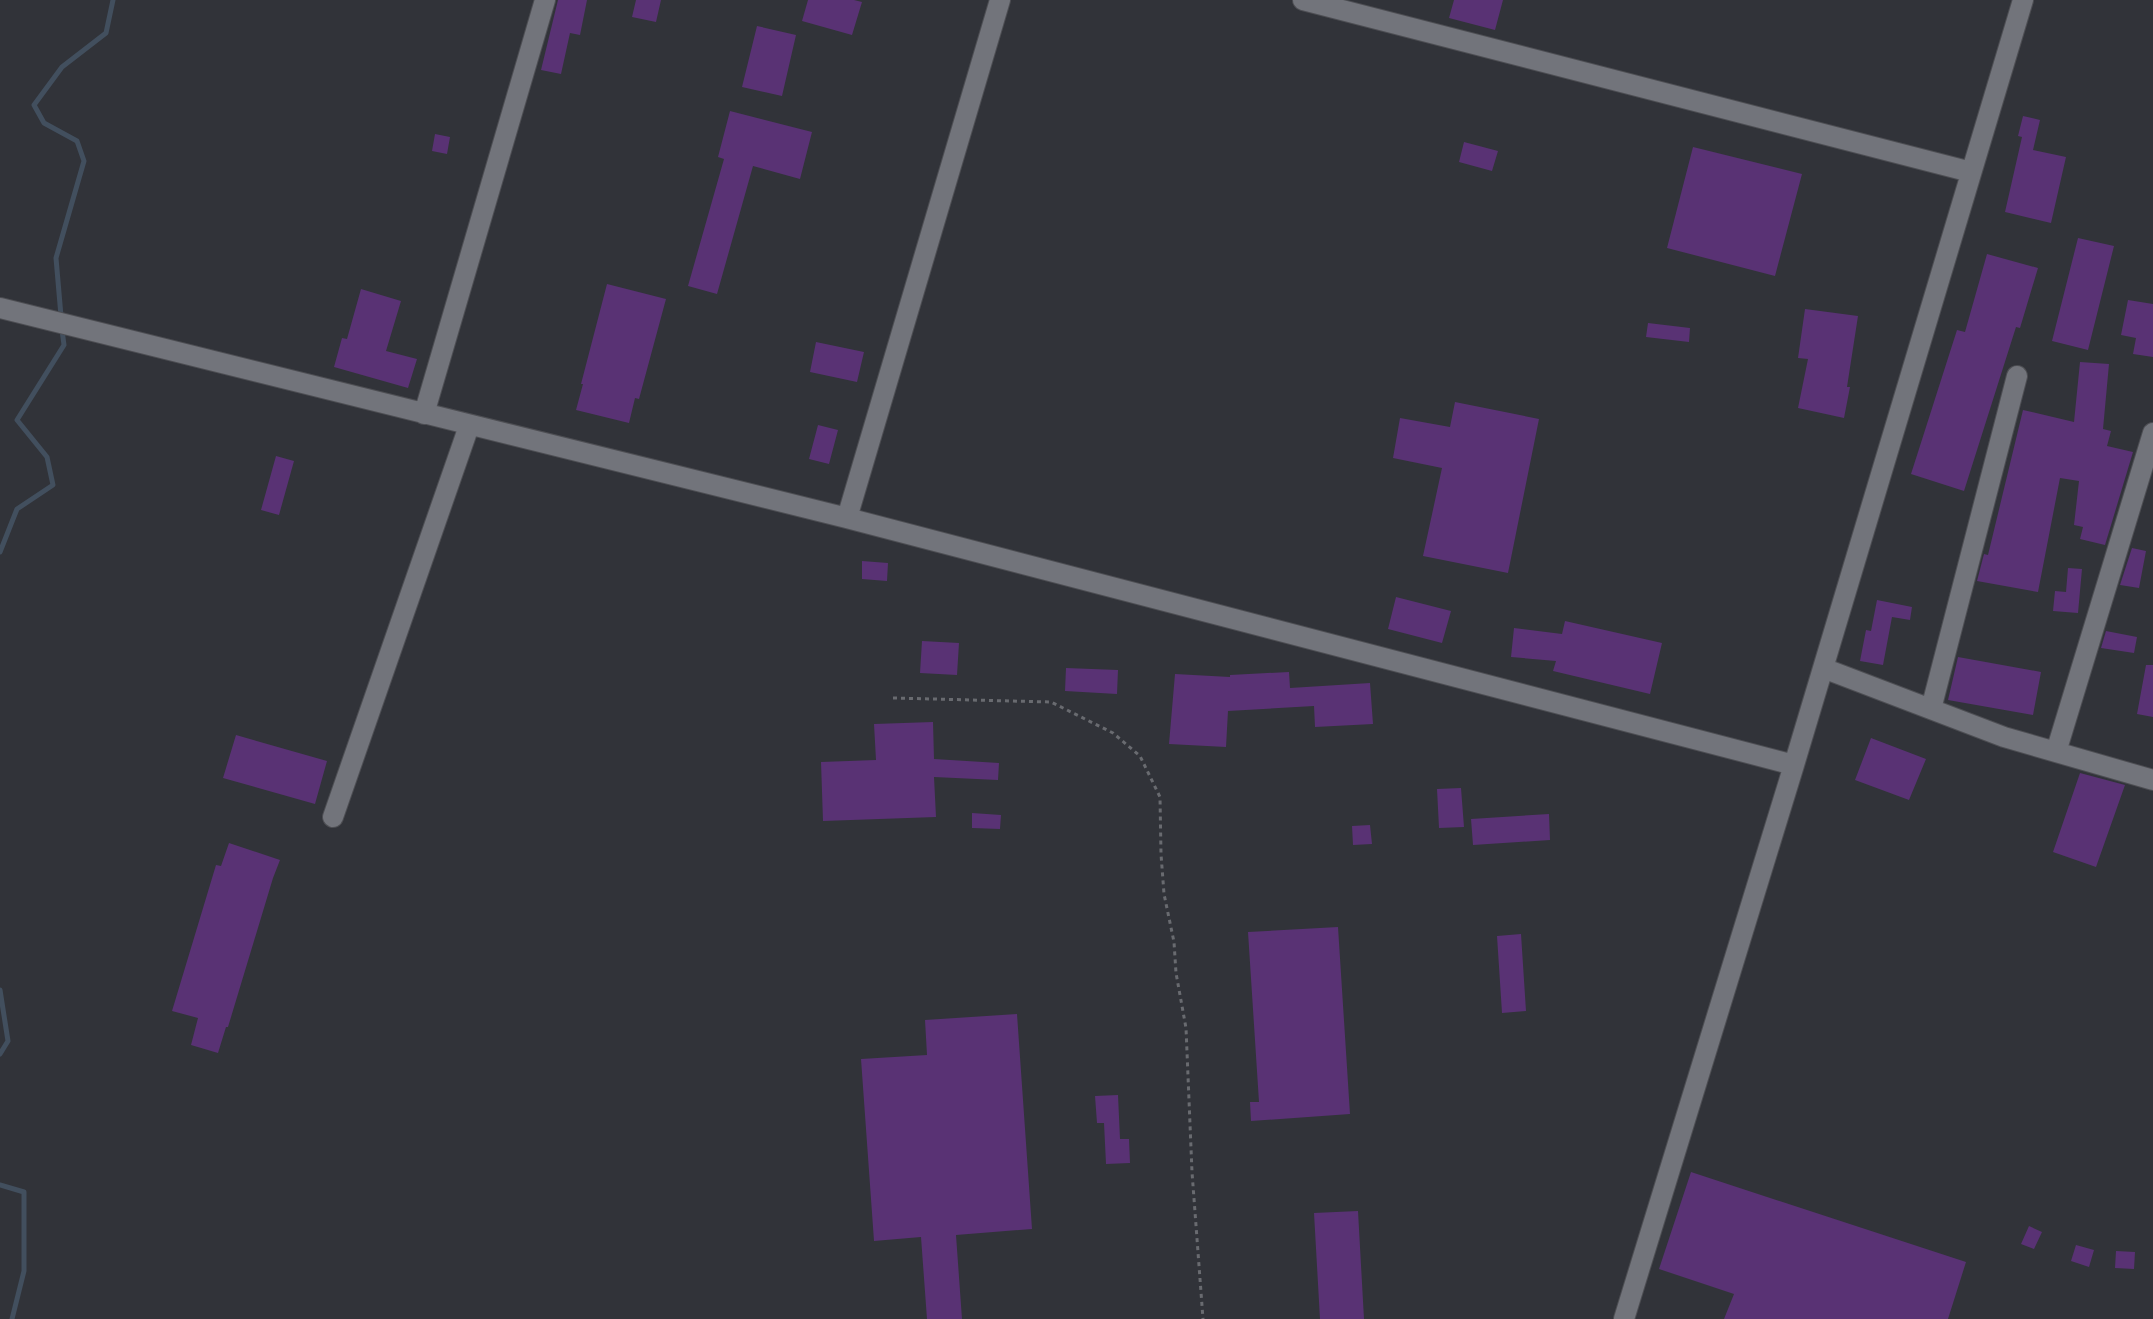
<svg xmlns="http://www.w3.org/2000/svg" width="2153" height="1319" viewBox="0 0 2153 1319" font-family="Poppins,sans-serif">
<rect width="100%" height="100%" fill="#313339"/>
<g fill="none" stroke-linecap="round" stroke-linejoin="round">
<path stroke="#424f5e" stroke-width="5" d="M61 316 56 258 84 161 77 141 44 123 34 105 62 67 106 33 113 0
M0 552 17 509 53 485 47 457 17 420 64 345 62 330
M0 990 8 1041 0 1054
M0 1185 24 1192V1271L12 1319"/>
</g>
<path fill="#593274" d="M558 0H587L580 35 570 33 561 74 541 70Z
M636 0H661L656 22 632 17Z
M808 0H854L862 2 852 35 802 21Z
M1454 0H1503L1495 30 1449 18Z
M757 26 796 35 782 96 742 87Z
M730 111 812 132 800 179 753 166 717 294 688 286 724 159 718 157Z
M2023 116 2040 120 2033 150 2066 157 2051 223 2005 212 2022 137 2018 136Z
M435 134 450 137 447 154 432 151Z
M1464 142 1498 151 1492 171 1459 162Z
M1693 147 1802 174 1775 276 1667 248Z
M2078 238 2114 246 2088 350 2052 341Z
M1987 254 2038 268 2020 328 2016 327 1964 491 1911 474 1957 330 1965 332Z
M607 284 666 299 639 399 635 398 629 423 576 410 583 384H581Z
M361 289 401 301 386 351 417 359 408 388 334 367 342 338 347 339Z
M2128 300 2153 304V357L2133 354 2136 338 2121 335Z
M1805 309 1858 316 1847 387H1850L1844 418 1798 408 1808 359 1798 358Z
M1648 323 1690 328 1689 342 1646 337Z
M816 342 864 352 857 382 810 372Z
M2080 362 2109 364 2103 429 2111 431 2107 446 2133 452 2105 545 2080 539 2083 527 2074 525 2079 481 2060 478 2038 592 1977 581 1984 554 1988 555 2023 410 2074 422Z
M1455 402 1539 419 1508 573 1423 556 1442 468 1393 458 1400 418 1450 427Z
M818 425 838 430 829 464 809 459Z
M276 456 294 461 279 515 261 510Z
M2132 548 2146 551 2139 588 2120 585Z
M862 561 888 563 887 581 862 579Z
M2068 568 2082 569 2078 613 2053 611 2055 591 2066 592Z
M1396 597 1451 611 1442 643 1388 629Z
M1877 600 1912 607 1910 620 1892 617 1883 665 1860 661 1866 630 1871 631Z
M1565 621 1662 643 1650 694 1553 671 1556 661 1511 657 1514 628 1562 634Z
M2106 631 2137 637 2134 653 2101 648Z
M922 641 959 643 957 675 920 673Z
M1958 657 2041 672 2033 715 1948 700Z
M2146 665H2153V717L2137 714Z
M1066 668 1118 670 1117 694 1065 691Z
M1289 672 1290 688 1370 683 1373 724 1315 727 1314 706 1228 711 1226 747 1169 744 1175 674 1230 677V675Z
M933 722 934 759 999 763 998 780 934 777 936 817 823 821 821 762 876 760 874 724Z
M236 735 327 761 315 804 223 778Z
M1871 738 1926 759 1909 800 1855 780Z
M2080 773 2125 785 2096 867 2053 852Z
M1461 788 1464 827 1439 828 1437 789Z
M972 813 1001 815 1000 829 972 828Z
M1549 814 1550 840 1473 845 1471 819Z
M1370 825 1372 844 1353 845 1352 826Z
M229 843 280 860 273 878 228 1027H226L218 1053 191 1045 198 1018 172 1011 216 865 221 866Z
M1338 927 1350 1114 1251 1121 1250 1102H1259L1248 932Z
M1521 934 1526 1011 1502 1013 1497 936Z
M1017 1014 1032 1229 956 1235 962 1319H927L921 1237 874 1241 861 1059 927 1055 925 1020Z
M1118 1095 1120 1139H1129L1130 1163 1106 1164 1104 1123H1097L1095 1096Z
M1691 1172 1966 1262 1948 1319H1724L1734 1294 1659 1269Z
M1358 1211 1364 1319H1320L1314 1213Z
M2029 1226 2042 1232 2034 1249 2021 1244Z
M2076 1245 2094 1250 2089 1267 2071 1261Z
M2116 1251 2135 1252 2134 1269 2115 1268Z"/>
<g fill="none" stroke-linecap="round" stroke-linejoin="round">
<g stroke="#4d4e53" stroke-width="22">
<path id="minor" d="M1000 0 847 518 1794 765 1624 1319
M1303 0 1971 172
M0 308 847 518
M424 414 545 0
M1823 668 2004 737 2153 780
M1931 709 2017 376
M2056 752 2153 433
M1794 765 2023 0
M333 817 469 426"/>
</g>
<path stroke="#696b70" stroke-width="3" stroke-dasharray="4 4" stroke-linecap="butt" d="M893 698 1051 702 1113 733 1140 756 1160 797 1161 854 1164 894 1174 942 1176 973 1186 1028 1192 1172 1203 1319"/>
<use href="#minor" stroke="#72747b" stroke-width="20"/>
</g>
</svg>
